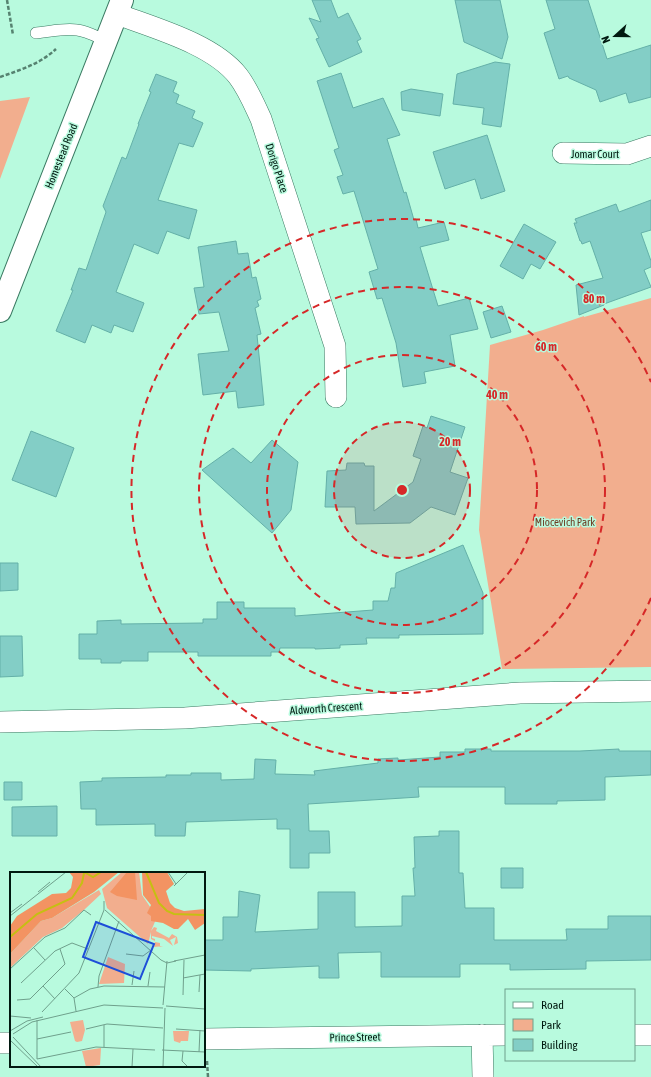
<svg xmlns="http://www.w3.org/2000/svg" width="651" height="1077" viewBox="0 0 651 1077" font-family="'Asap Condensed',sans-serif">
<rect width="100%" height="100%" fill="#b8fade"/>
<path fill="#f2ae8e" d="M30 97 0 179V101Z
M651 298V667L502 669 479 530 490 345 543 330 584 316V317Z"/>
<path fill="#83cec6" stroke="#64b0a8" d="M312 0H331L338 18 348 13 361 39 357 41 362 52 329 67 316 39 319 38 309 18 321 22Z
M455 0H500L508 37 502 59 464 42Z
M546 0H588L607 59 651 45V97L629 103 626 93 600 102 596 90 569 78 568 76 559 79 544 33 555 29Z
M495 62 510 64 501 127 482 124 484 108 453 104 457 74Z
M341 73 353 108 383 98 400 135 387 139 404 193 406 192 414 220 416 219 418 228 444 222 449 240 420 247 438 306 469 298 473 312 478 329 450 335 455 366 424 372 426 383 403 387 396 343 382 298 377 299 369 272 378 269 354 191 343 194 337 177 343 175 334 150 339 148 317 81Z
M156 74 177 82 173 92 179 95 176 103 195 111 192 118 203 123 193 147 179 143 158 200 197 210 189 239 167 231 158 254 134 244 116 292 144 303 133 332 114 325 111 333 92 325 85 343 56 331 73 290H71L79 268 86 270 106 212 103 206 122 157 126 159 139 124H138L151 92 149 91Z
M411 89 443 94 440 116 402 110 401 92Z
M487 135 505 191 481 199 475 179 445 189 433 152Z
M651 200V230L641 233 651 261V267L644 270 651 287 604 304V305L579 315 576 285 603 278 590 241 582 244 581 241H580L574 223H577L575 219 616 204 619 212Z
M524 224 556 242 540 269 531 264 523 279 500 266Z
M236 241 238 254 248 253 252 278 256 277 261 299 257 301 259 306 255 308 261 334 257 335 264 405 238 408 236 391 203 395 198 354 229 351 219 312 199 314 194 288 204 287 198 247Z
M502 306 511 332 491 338 483 312Z
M431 416 465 427 450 472 468 478 455 515 431 507 410 523 356 524 355 507H325L327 471 346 470 347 463H364L365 466H374V511L413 482 421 459 413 456 423 426 427 428Z
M31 431 74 448 56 497 12 480Z
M272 440 298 462 291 510 272 533 202 470 233 448 251 463Z
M463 545 483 593V634L399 635V638H366L367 644 340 645V648L315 649V648H280L279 652H271V656H198V652H148V661H121V663H101V659H79V634H97V621L121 620V624L203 623V619H217V602H244V608H295V616L373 610V601H388L391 588H395L396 573Z
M0 563H18V590L0 591Z
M0 636H22L23 676 0 677Z
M465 749H491V751H580L619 749V751H651V775L605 777V800L557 801V804H505V787H418L419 797 308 804 309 831H329L330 853H309V868H290V829H277V819L186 822 185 836H155V824L96 825V809H81L80 782 102 781V778L166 777V775H191V773H221V780L254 779 255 759 276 760 275 774 315 775 314 771 378 763V759L398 758V760L440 757V752H465Z
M4 782H22V800H4Z
M57 806V836H12V807Z
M439 831H459V873H463L465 908H494V940H567L566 929H608V916H651V960L586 961V969L510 970V964H460V977H381V952L338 953 339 978H319V966L251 969V971L204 970V940H223V917H238L239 891 260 895 255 932 318 929V892H355V927L402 926V896H415L413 868H415L414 837 439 836Z
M501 868H523V888H501Z"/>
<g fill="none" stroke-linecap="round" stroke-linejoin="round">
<g stroke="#3a7a62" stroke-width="12">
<path id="service" d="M36 33C49 32 63 28 77 30 87 31 97 37 107 41"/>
</g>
<g stroke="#3a7a62" stroke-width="22">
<path id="minor" d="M117 14C154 28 213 44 238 76 248 89 254 104 261 119L335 346 336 397
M563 153 627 154 651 146
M0 722 185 718 520 693 651 691
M482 1035 483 1077
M634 1035H651
M204 1039 506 1035
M0 1043H11"/>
</g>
<g stroke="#3a7a62" stroke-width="24">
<path id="tertiary" d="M0 311 122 0"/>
</g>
<path stroke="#568270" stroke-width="2.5" stroke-dasharray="4 2" stroke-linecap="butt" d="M7 0 13 35
M0 77C20 70 40 64 56 49
M207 1061 208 1077"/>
<use href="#service" stroke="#fff" stroke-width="11"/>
<use href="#minor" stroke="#fff" stroke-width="21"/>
<use href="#tertiary" stroke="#fff" stroke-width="22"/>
</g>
<circle cx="402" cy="490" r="68" fill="#d62828" fill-opacity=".12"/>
<g fill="none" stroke="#d62828" stroke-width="2" stroke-dasharray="7 5">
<circle cx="402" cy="490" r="68"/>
<circle cx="402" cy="490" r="135"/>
<circle cx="402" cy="490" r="203"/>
<path d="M651 598A271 271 0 1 1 651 382"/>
</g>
<g text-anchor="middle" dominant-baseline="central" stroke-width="3" stroke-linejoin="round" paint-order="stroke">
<g font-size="11" fill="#011910" stroke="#b8fade">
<text x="595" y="154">Jomar Court</text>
<text transform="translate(61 156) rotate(-68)">Homestead Road</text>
<text transform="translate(277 168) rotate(72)">Dorigo Place</text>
<text transform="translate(326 708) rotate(-4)">Aldworth Crescent</text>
<text transform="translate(355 1037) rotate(-1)">Prince Street</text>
</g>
<g font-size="11" fill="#6d3c23" stroke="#b8fade">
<text x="565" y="522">Miocevich Park</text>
</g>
</g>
<g transform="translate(10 872)">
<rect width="195" height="195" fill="#b8fade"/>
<path d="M112 0H129L132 23 147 45 141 59 144 55 147 56 146 59 159 66 162 62 167 65 168 71 164 73 166 65 160 68 163 74 154 67 142 64V66L145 67V70L150 71V75L153 74 144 75 145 69 141 67V60L138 72 97 36 92 17ZM89 18 91 22 75 37 52 56 33 65 0 96V82L31 49 42 46ZM98 85 115 92 114 111 89 112ZM73 148 75 158 72 169 67 170 65 169 60 150ZM163 159H179L178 169H171L170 171 164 169ZM91 176 90 193 76 195 72 179Z" fill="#f2ae8e"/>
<path d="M59 0H109L84 20 42 46 31 49 0 82V54L7 44 42 22 56 21 61 16 63 5ZM117 0H125L127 28 107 24 100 20ZM132 0H157L164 12 156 19 160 31 165 36 174 39 195 37V51L185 58 178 47 168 57H164L153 51 141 49V44L137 41 141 33 133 23Z" fill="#f39362"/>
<path fill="none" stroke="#c6bf12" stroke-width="2" d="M74 0 83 5 91 0M136 0 149 31 157 39 164 42 195 43M0 65 27 42 62 26 72 11 74 1"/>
<path fill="none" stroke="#6fa08c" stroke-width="1" d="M158 0 166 12M164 14 178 0M28 20 40 10M95 38 151 88 157 91 166 89M0 41 12 32M0 44 56 0M24 76 35 88M116 82 133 84 141 78M164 89 195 83M0 97 35 65 55 56 74 38 81 43M173 106 195 102M11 111 45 79 62 71 78 77M122 113 124 99M33 114 45 127M138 114 140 100M88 115 89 104 109 49M55 117 64 126 66 139M189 120 190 103M173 123 174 88M64 126 80 117 94 114 155 115M7 128 20 127 55 92 50 77M153 133 157 89M156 134 195 137M32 140 69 101 94 38V29M0 144 21 146M27 148V187L86 175 145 178M76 157 97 152 153 156M166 157 195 159M0 159 17 149 33 145M3 162 22 150 94 133 153 136M3 165 31 195M27 167 61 160M0 168 28 195M94 175V153M152 178 195 180M173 179 172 189 178 195M189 180 190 158M122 195 123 177M153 195 155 136"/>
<path fill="#1d4ed8" fill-opacity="0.15" stroke="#1d4ed8" stroke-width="2" d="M86 50 144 72 130 107 73 85Z"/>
<rect width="195" height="195" fill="none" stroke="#011910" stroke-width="2"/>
</g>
<circle cx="402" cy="490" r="6" fill="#d62828" stroke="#b8fade" stroke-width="2"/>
<g font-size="12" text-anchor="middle" font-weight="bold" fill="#d62828" stroke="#b8fade" stroke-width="3" stroke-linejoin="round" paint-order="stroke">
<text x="594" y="303">80 m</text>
<text x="546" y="351">60 m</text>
<text x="497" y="399">40 m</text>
<text x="450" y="446">20 m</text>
</g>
<rect x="505" y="989" width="130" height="72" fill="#b8fade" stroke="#6fa08c"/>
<rect x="513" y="1002" width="20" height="6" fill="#ffffff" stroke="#6fa08c"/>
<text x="541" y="1009" font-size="12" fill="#011910">Road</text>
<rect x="513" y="1019" width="20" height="12" fill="#f2ae8e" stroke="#6fa08c"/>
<text x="541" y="1029" font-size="12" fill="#011910">Park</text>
<rect x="513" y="1039" width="20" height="12" fill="#83cec6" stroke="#6fa08c"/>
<text x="541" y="1049" font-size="12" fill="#011910">Building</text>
<g transform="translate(615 36) rotate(249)" stroke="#b8fade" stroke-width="3" paint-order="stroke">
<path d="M0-3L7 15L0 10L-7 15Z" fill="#011910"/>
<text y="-6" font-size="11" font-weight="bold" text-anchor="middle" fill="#011910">N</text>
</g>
</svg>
